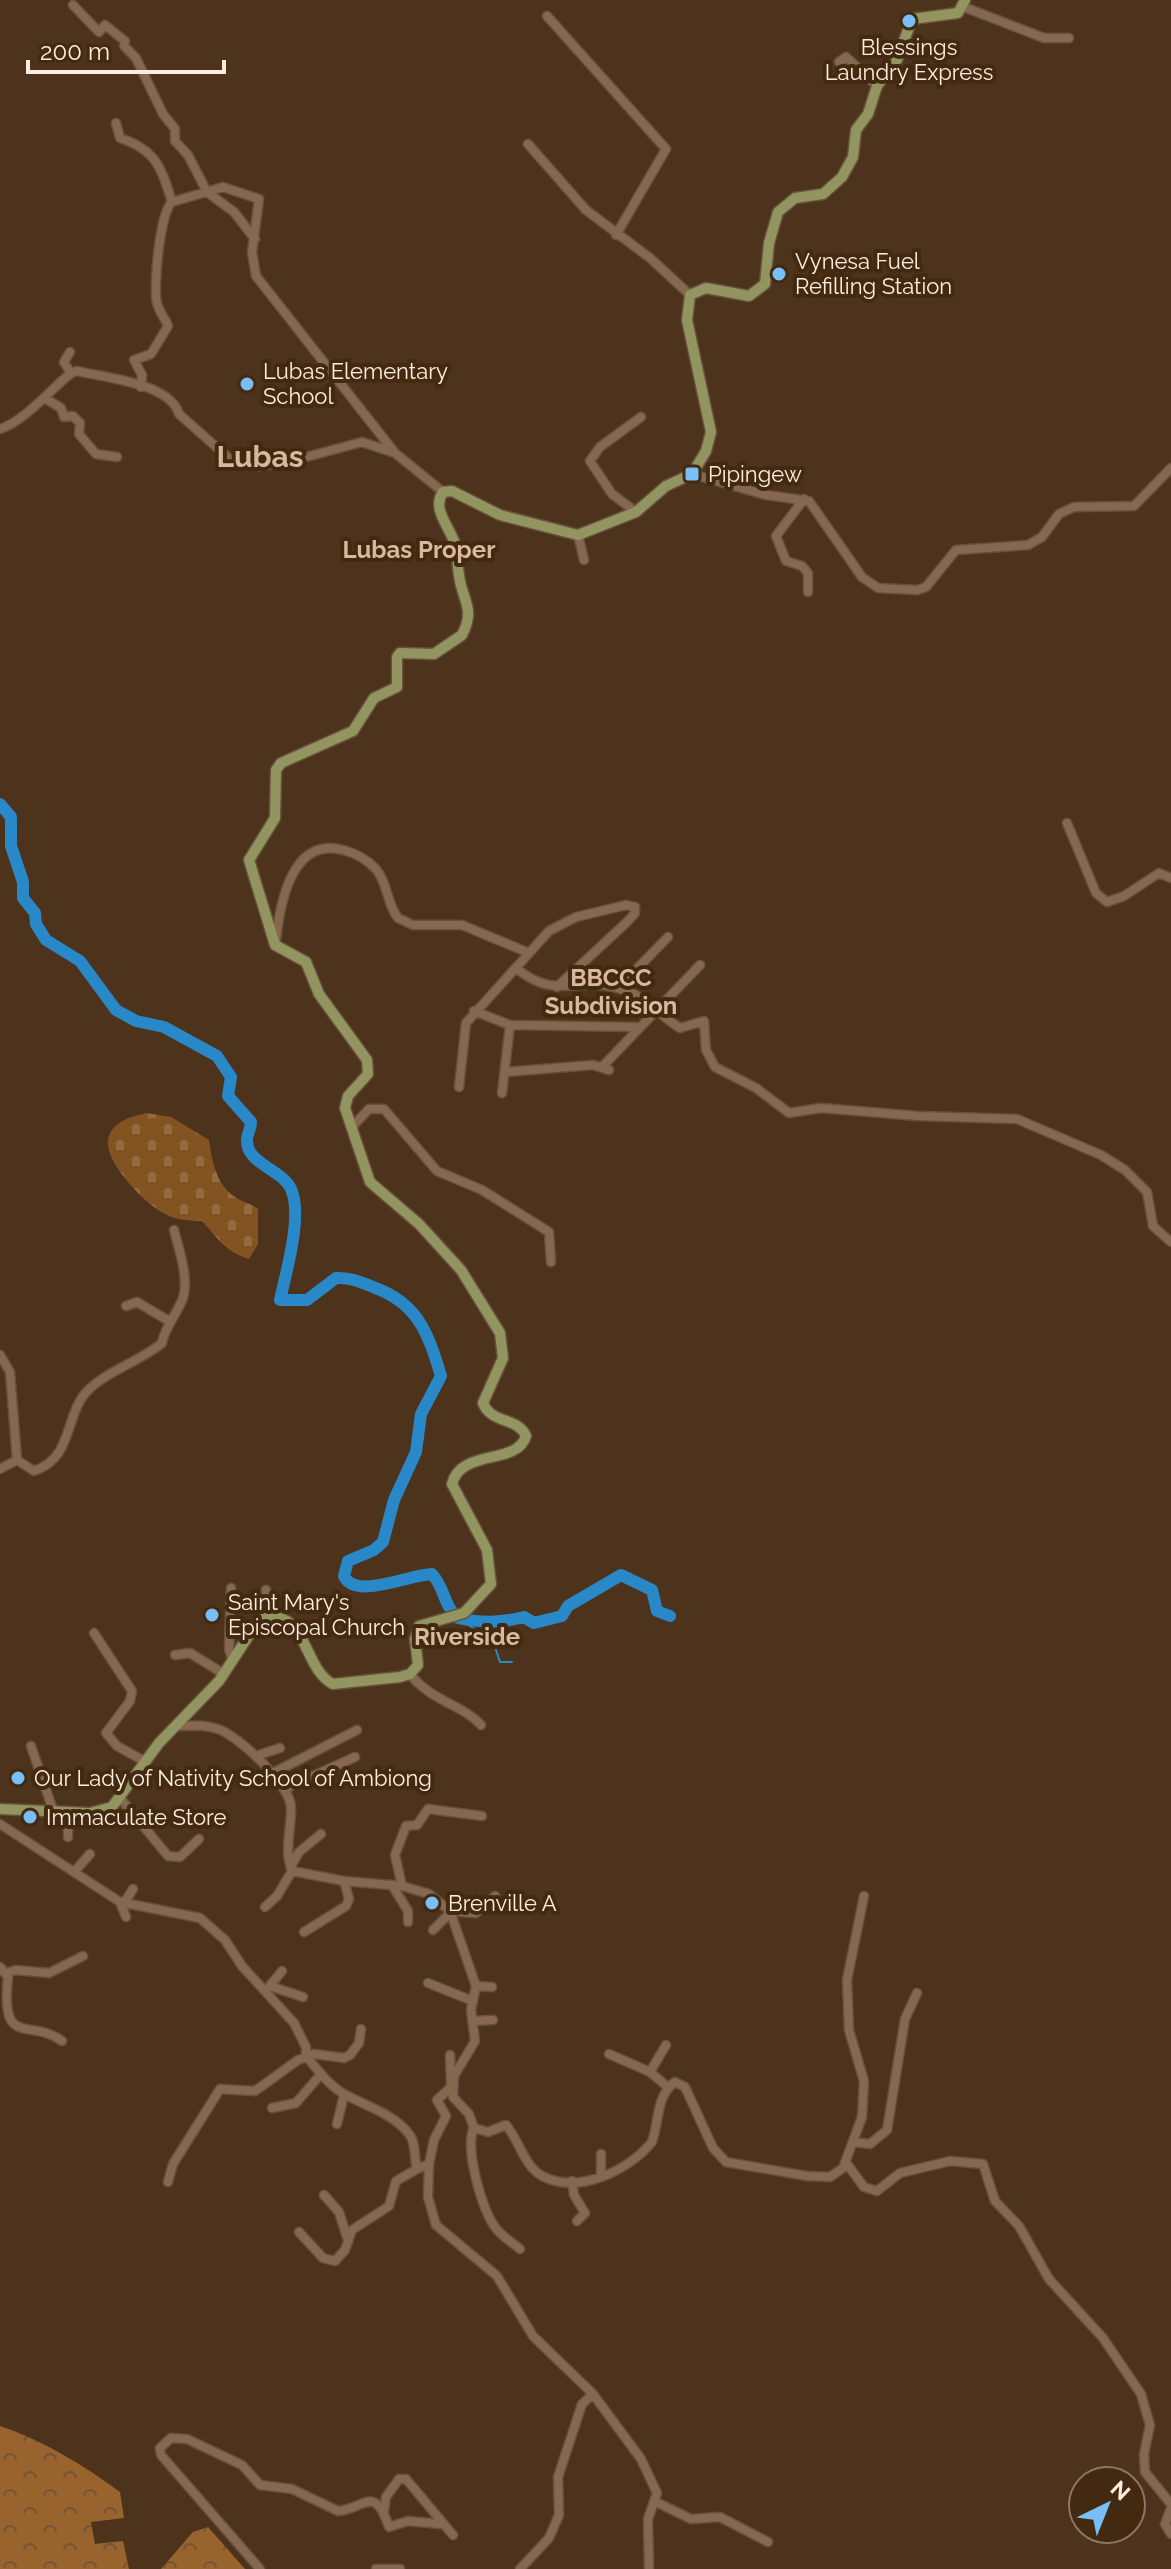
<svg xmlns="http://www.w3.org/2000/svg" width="1171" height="2569" viewBox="0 0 1171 2569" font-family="Raleway,sans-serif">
<defs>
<pattern id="forest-crowns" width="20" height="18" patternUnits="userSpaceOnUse" patternTransform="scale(2)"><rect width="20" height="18" fill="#98632d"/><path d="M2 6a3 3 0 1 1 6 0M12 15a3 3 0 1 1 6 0" fill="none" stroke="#725538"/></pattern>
<pattern id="cemetery-stones" width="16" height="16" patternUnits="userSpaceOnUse" patternTransform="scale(2)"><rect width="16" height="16" fill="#835321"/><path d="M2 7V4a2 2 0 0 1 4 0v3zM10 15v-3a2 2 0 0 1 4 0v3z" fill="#956c41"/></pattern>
</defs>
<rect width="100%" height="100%" fill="#4d331b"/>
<path fill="url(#forest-crowns)" d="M0 2426C43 2440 83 2465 120 2492L124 2518 91 2522 95 2544 123 2541 129 2569H0Z
M208 2527 245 2569H161L193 2532Z"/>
<path fill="url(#cemetery-stones)" d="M146 1113 171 1117 209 1140C212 1160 216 1185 235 1197 242 1202 251 1203 258 1209V1244L249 1259C225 1252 217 1237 202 1221 190 1221 175 1220 165 1214 146 1205 100 1159 109 1136 115 1120 132 1117 146 1113Z"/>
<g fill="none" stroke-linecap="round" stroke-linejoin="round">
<path stroke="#2888c8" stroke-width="2" d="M461 1619 494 1644 500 1662H512"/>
<path stroke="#2888c8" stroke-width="12" d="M0 804 11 817V846L23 882V898L35 913 36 924 46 940 80 961 116 1010 136 1021 164 1027 217 1056 231 1077 228 1096 251 1122C251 1129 247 1134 247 1140 246 1164 283 1170 291 1189 303 1216 286 1272 280 1300H307L336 1278C349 1277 361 1282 373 1287 418 1303 428 1333 441 1376L421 1414 416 1452 394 1500 383 1542 374 1550 348 1561 344 1576C355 1600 408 1575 432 1574 445 1588 443 1605 458 1618 482 1623 500 1623 524 1617L534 1623 562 1616 568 1606 621 1575 652 1590 657 1611 670 1616"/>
<g stroke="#67513b" stroke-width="11">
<path id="minor" d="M73 5 99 32 105 25 125 41 124 46 136 58 163 114 175 129V141L188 155 207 192 234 212 255 239
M964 7 1044 38H1069
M547 16 666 149 616 235
M839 62 846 57 877 86
M116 123 120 138C156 150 161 167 172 202
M528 144 586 210 650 258 690 295
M70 372 64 362 70 352
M141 387 142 375 134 360 151 354 168 326C165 318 159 312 157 303 153 287 160 212 172 202L223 187 259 199 252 252 256 276 395 453
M46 399 61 408 64 417 73 416 80 423 79 434 96 454 117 457
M0 429C31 419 64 372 77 371 106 378 170 383 179 414L233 462 259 466 284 463 362 442 395 453 443 492
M692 474 766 495 809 501 862 577 878 588 917 590 926 587 956 550 1028 545 1042 537 1059 514 1074 507 1134 506 1171 468
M804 499 776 536 786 561 802 566 808 573V592
M636 512 612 494 590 461 600 447 641 417
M578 535 584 560
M1067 823 1096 893 1107 902 1124 896 1159 873 1171 878
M276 940C280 903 292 836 343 850 355 853 366 859 375 868 388 882 386 903 398 918L413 925H462L529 953
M516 968C556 1001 573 976 617 988 647 995 657 1014 680 1028L704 1021 706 1050 715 1067 756 1088 789 1113 821 1108 918 1116 1017 1119 1101 1155 1125 1170 1147 1192 1153 1226 1171 1242
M618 988 668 937
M474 1011 510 1025 636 1027
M603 1066 700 965
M505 1072 593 1065 609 1070
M459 1087 466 1023 549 931 576 917 626 905 635 907V913L628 921 557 987
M502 1093 510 1025
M352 1127 369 1109H384L437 1171 482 1190 549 1232 551 1262
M126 1306 137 1302 169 1321
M0 1355 10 1372 17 1460 34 1471C71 1459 65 1421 83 1396 100 1373 140 1362 162 1343 165 1326 177 1314 183 1298 189 1277 179 1250 174 1230
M0 1469 17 1460
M231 1588 229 1649 233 1661
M266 1590 268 1617
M94 1633 132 1691 130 1701 106 1733 117 1746 144 1761
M175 1655 190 1653 224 1674
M410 1674C432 1702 462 1704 481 1725
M175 1726C190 1726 203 1724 218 1729 239 1736 292 1786 291 1809 291 1830 284 1851 292 1871L344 1881 402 1886 429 1894 450 1911 476 1986 471 2010 475 2041 454 2076 453 2097 469 2114 474 2128 488 2132 506 2125C519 2140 524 2166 542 2176 579 2195 629 2170 652 2142 659 2123 656 2095 675 2082L685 2087 713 2148 726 2162 807 2176 830 2177 843 2168 862 2117 864 2081 849 2030 847 1980 864 1896
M31 1746 53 1810
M256 1756 280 1748
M271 1774 357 1730
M277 1782 289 1787 355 1757
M120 1798 168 1856 180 1857 199 1839
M68 1811V1837
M0 1824 120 1902 200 1918 225 1940 242 1966 294 2023 306 2047V2056C318 2070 330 2087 346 2095 366 2106 394 2114 409 2134 416 2142 414 2159 417 2169L429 2164
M291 1866 299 1852 321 1834
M75 1871 90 1854
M392 1885 408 1911V1922
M402 1886 395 1855 406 1826 417 1825 428 1809 482 1816
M120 1902 126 1917
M124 1903 133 1889
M265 1907 277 1896 292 1871
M450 1911 476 1913 495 1896
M433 1930 450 1913
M304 1932 346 1906 349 1899 344 1881
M0 1967 8 1977C0 2050 30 2017 62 2041
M6 1973 16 1970 49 1973 83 1956
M428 1983 473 2001
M270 1986 303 1997
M476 1986 492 1987
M268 1988 282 1971
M473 2021 493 2020
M609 2054 650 2072 669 2088
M450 2055 451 2083
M650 2072 666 2045
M451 2087 437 2100 446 2116 434 2140 429 2164 428 2197 436 2225 497 2276 533 2336 593 2394 641 2459 657 2493 648 2519 649 2569
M272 2108 296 2103 321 2074
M337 2124 344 2095
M474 2128C464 2146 482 2211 495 2227 501 2236 512 2242 520 2249
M853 2142 870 2144 887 2130 905 2019 917 1993
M601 2154V2177
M847 2164 864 2187 877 2191 900 2173 950 2161 983 2164 995 2201 1019 2226 1049 2279 1103 2338 1141 2394 1150 2425 1144 2454 1145 2472 1171 2504
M572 2181 574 2195 585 2213 577 2221
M168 2182 173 2164 220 2089 255 2091 298 2060 314 2054 344 2058 350 2055 359 2043 361 2029
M324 2195 339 2212 347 2237
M299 2232 323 2258 335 2261 345 2250 352 2230 389 2206 396 2181 417 2169
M656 2502 691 2519 720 2517 768 2542
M1171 2508 1165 2524 1171 2534
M384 2511 386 2497 399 2479H406L453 2535
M260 2569 161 2455 160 2448 171 2438 187 2439 242 2465 260 2485 292 2489 338 2511C365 2509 374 2483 389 2527L408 2521 440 2524
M376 2569H400
M520 2569 549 2538 559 2515 558 2477 582 2404 593 2394"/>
</g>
<g stroke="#67513b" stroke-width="13">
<path id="major" d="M0 1809 90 1813 112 1807 159 1743 219 1681 259 1620C307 1603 302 1669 333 1684L400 1677 410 1674 418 1665 415 1639 419 1626 464 1613 491 1584 487 1550 452 1484C461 1448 517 1466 526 1436 518 1417 491 1424 483 1403L503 1358 500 1333 461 1270 419 1224 370 1182 345 1108 348 1096 368 1074 367 1060 319 994 306 962 275 945 249 860 275 818 276 770 281 763 353 731 374 698 397 687V657L400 653 434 654 462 635C476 608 462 601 459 575 457 564 458 555 455 544 450 527 431 509 443 492L452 491 500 515 578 535 636 512 666 486 692 474 706 451 711 432 687 320 690 295 706 288 749 296 765 284 769 243 778 212 795 198 823 194 842 177 853 157 856 130 868 114 877 86 897 60 912 19 958 13 965 0"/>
</g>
<use href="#minor" stroke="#85684f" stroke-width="8"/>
<use href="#major" stroke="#939560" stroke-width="10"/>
</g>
<g fill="#78bff7" stroke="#422910" stroke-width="3">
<circle cx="909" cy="21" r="8"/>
<circle cx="779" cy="274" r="8"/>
<circle cx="247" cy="384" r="8"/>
<rect x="684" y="466" width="16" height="16" rx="4"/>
<circle cx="212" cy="1615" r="8"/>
<circle cx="18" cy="1778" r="8"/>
<circle cx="30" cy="1817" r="8"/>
<circle cx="432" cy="1903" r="8"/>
</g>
<g text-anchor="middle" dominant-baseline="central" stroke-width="8" stroke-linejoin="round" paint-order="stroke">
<g font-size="22" fill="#fdedde" stroke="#422910" text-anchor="start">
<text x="909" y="47" text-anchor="middle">Blessings<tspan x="909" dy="25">Laundry Express</tspan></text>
<text x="795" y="261">Vynesa Fuel<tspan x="795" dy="25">Refilling Station</tspan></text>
<text x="263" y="371">Lubas Elementary<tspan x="263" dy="25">School</tspan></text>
<text x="708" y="474">Pipingew</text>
<text x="228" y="1602">Saint Mary's<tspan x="228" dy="25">Episcopal Church</tspan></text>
<text x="34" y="1778">Our Lady of Nativity School of Ambiong</text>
<text x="46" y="1817">Immaculate Store</text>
<text x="448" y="1903">Brenville A</text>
</g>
<g font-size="24" font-weight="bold" fill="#d8b99d" stroke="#422910">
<text x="419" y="549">Lubas Proper</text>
<text x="611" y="977">BBCCC<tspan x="611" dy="28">Subdivision</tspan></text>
<text x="467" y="1636">Riverside</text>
</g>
<g font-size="30" font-weight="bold" fill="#d8b99d" stroke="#422910">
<text x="260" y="456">Lubas</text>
</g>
</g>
<g transform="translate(1107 2505) rotate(43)"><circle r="38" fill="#422910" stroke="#8d7762" stroke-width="2"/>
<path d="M0-6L14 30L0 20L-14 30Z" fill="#78bff7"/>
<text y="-12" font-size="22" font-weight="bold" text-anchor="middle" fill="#fdedde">N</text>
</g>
<path d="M28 60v12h196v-12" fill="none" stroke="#fdedde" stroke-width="4"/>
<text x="40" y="60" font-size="24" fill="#fdedde" stroke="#422910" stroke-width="6" paint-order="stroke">200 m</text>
</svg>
